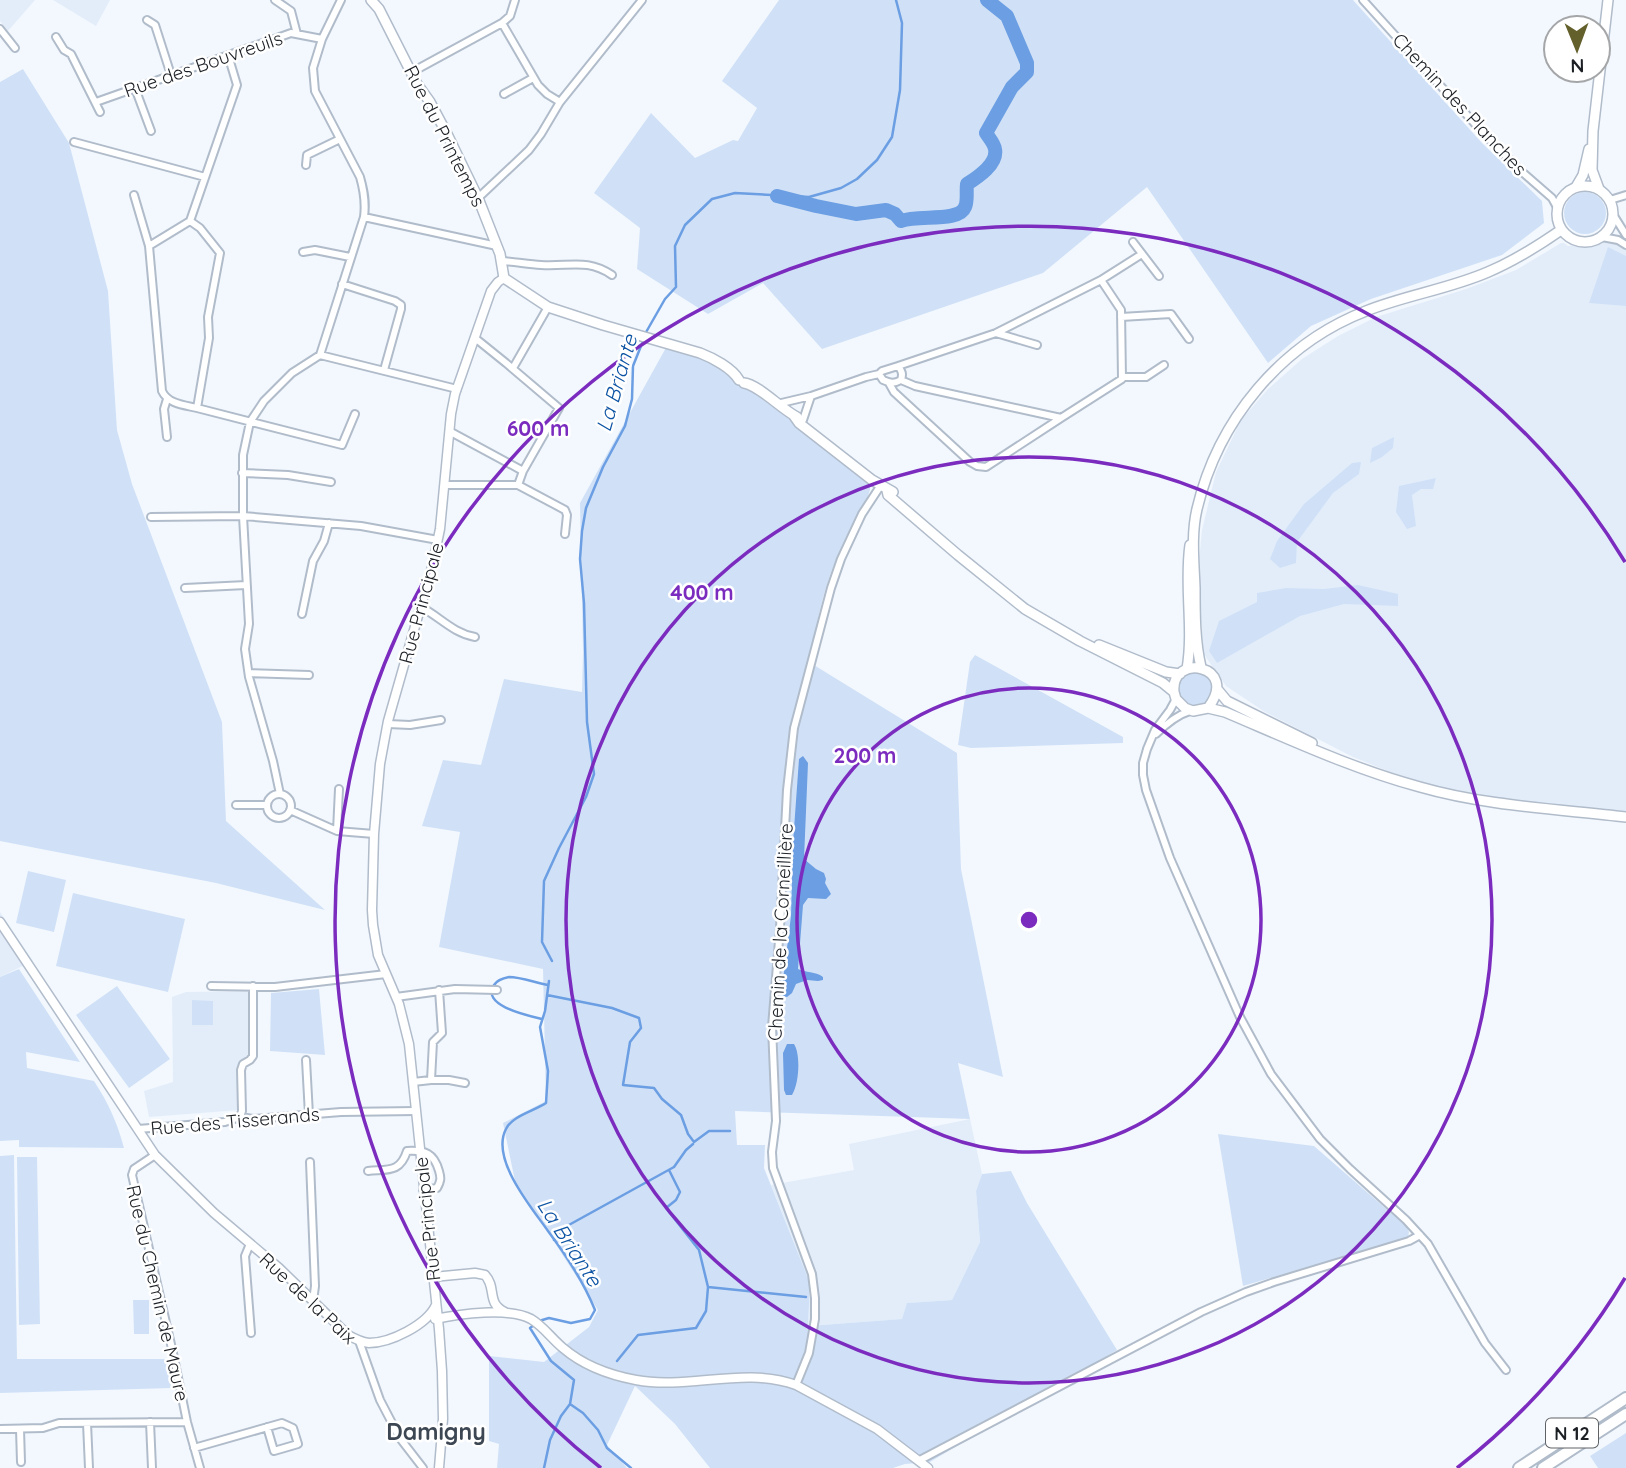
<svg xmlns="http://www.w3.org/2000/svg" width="1626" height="1468" viewBox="0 0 1626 1468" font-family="Quicksand,sans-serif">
<rect width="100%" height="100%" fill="#f3f8fe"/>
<path fill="#e3edfa" d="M0 0H35L8 31 0 21Z
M53 0H110L96 26Z
M1611 240 1626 249V813L1455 793 1390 772 1353 757 1265 712 1226 686 1203 653 1198 571 1202 530 1216 472 1241 420 1268 389 1302 359 1338 336 1376 317 1466 289 1516 270 1561 243H1564L1568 246 1599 243Z
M0 912 33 961 0 977Z
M250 991V1058L241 1062 239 1067 240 1110 149 1117 144 1091 173 1082 172 997 186 992Z
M970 1119 982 1174 976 1191 980 1242 952 1300 908 1303 903 1319 808 1326 810 1283 771 1185 854 1170 849 1144Z"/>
<path fill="#d0e1f7" d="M779 0H1353L1482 143 1542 201 1544 223 1502 255 1371 299 1311 326 1268 363 1147 187 1043 273 822 349 763 283 708 314 637 269 640 228 594 193 651 113 695 158 733 140 738 141 757 108 722 81Z
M23 69 69 143 108 291 117 430 132 484 222 722 226 821 325 910 216 883 0 841V82Z
M1564 213a21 21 0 1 1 42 0a21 21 0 1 1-42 0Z
M1608 247 1626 256V306L1589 303Z
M668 344 714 364 814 437 870 482V490L867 499C856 519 844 540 835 562 822 593 816 628 809 662L957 753 961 869 1003 1077 958 1063 970 1119 735 1111 737 1145H765L764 1168 810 1283 808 1326 902 1319 907 1303 952 1300 980 1242 976 1191 982 1174 1011 1171 1027 1203 1117 1350 930 1462 905 1464 893 1468H710L675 1424 635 1386 607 1445 627 1468H497L499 1444 489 1441V1356L544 1362 589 1327 598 1310 515 1181 503 1123 546 1101 543 969 439 947 460 832 422 826 443 760 481 765 504 679 582 692 583 651 580 503Z
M1394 437 1393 448 1382 457 1370 463 1372 448Z
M1361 462 1359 474 1333 493 1297 542 1296 563 1280 568 1270 559 1277 541 1304 504 1352 463Z
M1436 478 1433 489H1421L1412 495 1416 526 1407 529 1396 512 1399 486Z
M1358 585 1398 594V606L1344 604 1300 616 1217 663 1209 651 1219 621 1257 602V593L1286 588 1324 589Z
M975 655 1123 737V743L971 748 958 745 970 662Z
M1178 689a17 17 0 1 1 34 0a17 17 0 1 1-34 0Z
M28 871 66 880 54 932 16 923Z
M73 893 185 919 168 992 56 966Z
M19 969 80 1062 26 1052 27 1068 94 1081C109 1104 117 1122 124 1148L19 1147V1140L0 1141V977Z
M117 986 170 1059 129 1088 76 1015Z
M319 989 325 1055 270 1051 271 993Z
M192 1000 213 1001V1025H192Z
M1218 1134 1314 1146 1407 1227 1409 1232 1408 1237 1402 1240 1243 1286Z
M14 1155 17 1359H165L172 1388 0 1393V1156Z
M17 1157H37L40 1324 19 1325Z
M133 1300H149V1334H134Z
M1626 1433V1468H1598L1590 1456Z"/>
<path fill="#6b9ee2" d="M803 756 808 763 804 859 816 869 824 873 826 879 825 883 831 894 826 899 808 898 803 905 798 969C806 973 815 971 823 977V980L818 981 807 980 796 984 792 993 787 997 783 996 782 988 791 916 793 843 799 759Z
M787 1044H794C801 1055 799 1084 792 1095H786L784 1090 783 1053Z"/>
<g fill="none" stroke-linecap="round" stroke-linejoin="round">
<path stroke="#6b9ee2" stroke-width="2.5" d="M645 334 665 299 676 287 675 246 685 225 712 199 735 193 809 197 841 188 857 179 877 160 892 137 900 90 902 23 896 0
M552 961 542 942 544 881 559 848 586 797 594 774 587 722 584 603 580 559 582 531 586 508 603 467 625 426 632 399 633 366 643 341
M547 995 612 1008 639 1018 641 1028 630 1042 623 1085 654 1088 662 1099 681 1115 688 1134 694 1142 709 1131H730
M542 1019C530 1016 480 1006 494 985 497 980 504 978 509 977 521 977 536 983 548 985
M554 1240 567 1226 674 1167 686 1150 693 1144
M708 1287 806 1297
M539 1321 549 1318 571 1323 590 1319 595 1310C584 1283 566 1255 548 1231 532 1208 490 1159 506 1129 512 1116 534 1111 546 1103L548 1071 540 1027 545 1011 549 981
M534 1325 530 1328 551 1361 574 1380 570 1404 561 1416 550 1440 544 1468
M617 1361 638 1335 696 1328 706 1311 708 1287 699 1250 666 1208 676 1200 680 1192 669 1170
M570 1404 583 1413 598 1430 607 1448 631 1468"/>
<path stroke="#6b9ee2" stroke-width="14" d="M777 196 816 206 856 214 886 210 895 214 901 221C918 214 959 223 965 207 968 201 966 191 967 184 978 177 998 164 995 149 994 143 989 138 986 133L1012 87 1027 72V63L1007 16 987 0"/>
<g stroke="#b1bccb" stroke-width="10">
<path id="minor" d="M275 0 291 11 297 34
M1363 0 1485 135 1521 171 1552 198 1557 207
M147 20 155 25 171 75
M502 23 510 16 515 0
M0 29 15 48
M56 37 64 50 71 54 100 112
M228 55 237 85 190 221 200 228 220 253 208 317 209 338 197 408 342 445 355 414
M412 72 502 23 538 85 547 94 560 102
M135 88 151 131
M504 94 533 78
M96 102 291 33 322 39
M74 142 205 177
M306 165 307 155 340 139
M134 195 149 246
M478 198 529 150 541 134 560 102 642 0
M1610 200 1626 195
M1614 216 1626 235
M364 217 497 246
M190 221 149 246 162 391C168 404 184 405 197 408
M1602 237 1618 240 1626 245
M1133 242 1159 276
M303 252 315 250 350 257
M502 261C515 262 528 264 541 265 569 267 587 258 612 275
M342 284 395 301 401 305V309L384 370
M1121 317 1171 314 1189 339
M996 333 1037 345
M320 355 457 389
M898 366 996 333 1101 280 1142 254
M513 368 548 307
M1123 377H1146L1164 365
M901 380 915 386 1061 418 1122 379 1121 310 1101 280
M889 383 894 392 970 462 977 466 986 467 1061 418
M167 399 164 409 167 437
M777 404 811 396 866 377 879 374 882 371 898 366C902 371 903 374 901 380 894 384 890 383 883 380L879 374
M803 420 811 396
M449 431 523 471
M242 473 288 475 331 482
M444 485H518L523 471 559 408 506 363 475 338
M518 485 565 510 567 515 565 534
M151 517 243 516 361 526 438 540
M185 588 246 585
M421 607C440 617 453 633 475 637
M302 614 313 561 324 541 329 523
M249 673 309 675
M1176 699 1170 710 1155 730 1147 749 1143 763V775L1146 790 1170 858 1240 1017 1271 1074 1320 1139 1350 1169 1406 1220 1428 1244 1485 1343 1506 1370
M388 724 410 725 441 720
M1156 734C1166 724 1177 715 1190 711
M280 794 273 761 249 677 245 649 249 624 243 516V455L250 422 264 401 292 373 320 355 364 217C366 202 364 191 360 177L315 91 313 68 322 39 341 0
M267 806a12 12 0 1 1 24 0a12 12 0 1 1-24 0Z
M236 805H267
M290 810 337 831 374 834
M337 831 339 789
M211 986 275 987 386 974
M396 997 455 989 497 990
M306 1060 309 1115
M431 1080H449L465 1083
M413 1082 431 1080 433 1042 442 1033 439 990
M240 1117 242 1111 241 1070 243 1064 250 1060 253 1056V986
M138 1129 225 1122 240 1117 253 1119 341 1112 416 1111
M155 1155 134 1169 132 1175 173 1353 187 1422 200 1468
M310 1162 315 1286 313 1301
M368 1171C388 1169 400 1173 407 1151 425 1150 434 1153 439 1171 441 1178 441 1181 437 1188L423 1190
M250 1244 245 1256 251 1333
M359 1341 380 1400 392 1423 399 1437 423 1468
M796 1385 809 1353 815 1319V1298L812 1274 773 1168 772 1152 776 1121 772 1027 780 928 787 790 794 728 831 588 841 559 862 514 881 485
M150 1422 152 1468
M87 1423 89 1468
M0 1429 43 1428 59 1423 187 1422
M20 1429 21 1462
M194 1448 282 1423 293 1428 298 1444 274 1451 267 1427
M920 1460 1201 1312 1246 1292 1274 1282 1409 1241 1420 1235"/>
</g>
<g stroke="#b1bccb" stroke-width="11">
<path id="tertiary" d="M0 922 155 1155 214 1213 279 1268 348 1335C355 1339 361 1342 369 1343 390 1343 427 1325 436 1305
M433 1277 475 1273 485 1275C497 1288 486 1303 505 1312
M435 1319C460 1314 508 1307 531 1319 543 1326 552 1339 563 1348 584 1366 609 1375 636 1380 689 1390 744 1366 796 1385L877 1429 928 1468
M439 1468 443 1419 442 1371 439 1329 409 1044 399 1004 378 955 373 925 372 910 374 834 380 764 388 721 432 567 440 529 451 414 455 394 491 291 498 282 504 278"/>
</g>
<g stroke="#b1bccb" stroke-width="12">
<path id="secondary" d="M371 0 379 9 417 84 430 102 447 134 478 198 500 254 504 278 548 307 603 325 700 353C713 358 732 368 739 380
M1557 214a28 28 0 1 1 56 0a28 28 0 1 1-56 0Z
M1576 187 1583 175 1589 149
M1599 189 1592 170 1593 131 1608 0
M744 383C759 385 781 409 797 417
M794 416 799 423 872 480 893 492
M887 490 888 495 958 555 1025 609 1080 641 1163 683 1174 692 1176 699 1185 708 1193 711 1208 708C1241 665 1170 652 1174 692
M1099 645 1166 672 1180 674
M1201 667C1195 642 1195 614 1195 588 1194 562 1191 534 1197 509 1218 420 1281 344 1366 311 1406 295 1449 289 1488 272 1514 261 1538 246 1561 230
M1187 669C1194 628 1184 586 1190 545
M1217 689 1227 701 1312 743
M1208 708 1225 712C1289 739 1353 769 1420 787 1486 806 1558 809 1626 817"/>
</g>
<g stroke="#b1bccb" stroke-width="14">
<path id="trunk" d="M1519 1468 1626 1398
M1543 1468 1626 1414"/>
</g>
<use href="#minor" stroke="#fff" stroke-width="6"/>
<use href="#tertiary" stroke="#fff" stroke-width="8"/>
<use href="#secondary" stroke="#fff" stroke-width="9"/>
<use href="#trunk" stroke="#fff" stroke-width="10"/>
</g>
<g fill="none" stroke="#7b2cbf" stroke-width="3.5">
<circle cx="1029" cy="920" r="232"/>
<circle cx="1029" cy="920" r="463"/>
<path d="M1625 1278A695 695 0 0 1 1457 1468M601 1468A695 695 0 1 1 1625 562"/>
</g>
<g text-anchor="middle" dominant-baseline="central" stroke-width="5" stroke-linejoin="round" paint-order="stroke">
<rect fill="#fff" stroke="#606366" stroke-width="2" x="1546" y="1418.5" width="52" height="29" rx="5"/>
<g font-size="18" font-weight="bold" fill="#1c2025">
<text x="1572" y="1433">N 12</text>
</g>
<g font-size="19" fill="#1c2025" stroke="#fff">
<text transform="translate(203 64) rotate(-19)">Rue des Bouvreuils</text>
<text transform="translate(1460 104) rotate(47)">Chemin des Planches</text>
<text transform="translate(445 136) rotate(63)">Rue du Printemps</text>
<text transform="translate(421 603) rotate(-75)">Rue Principale</text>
<text transform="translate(780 932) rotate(-87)">Chemin de la Corneillière</text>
<text transform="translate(235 1121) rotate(-5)">Rue des Tisserands</text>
<text transform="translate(427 1219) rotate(-96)">Rue Principale</text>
<text transform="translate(158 1293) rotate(77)">Rue du Chemin de Maure</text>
<text transform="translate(308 1298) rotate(43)">Rue de la Paix</text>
</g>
<g font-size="21" font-style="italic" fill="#0d54a4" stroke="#fff">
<text transform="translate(616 383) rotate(-74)">La Briante</text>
<text transform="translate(570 1242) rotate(57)">La Briante</text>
</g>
<g font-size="23" font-weight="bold" fill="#3d4753" stroke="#fff">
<text x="436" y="1431">Damigny</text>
</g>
</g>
<circle cx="1029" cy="920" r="10" fill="#7b2cbf" stroke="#fff" stroke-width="3.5"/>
<g font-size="21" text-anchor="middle" font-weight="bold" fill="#7b2cbf" stroke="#fff" stroke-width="5" stroke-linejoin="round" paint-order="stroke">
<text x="538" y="436">600 m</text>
<text x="702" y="600">400 m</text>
<text x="865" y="763">200 m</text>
</g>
<g transform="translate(1577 49) rotate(179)"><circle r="33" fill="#ffffff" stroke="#a4a6a8" stroke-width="2"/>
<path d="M0-5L12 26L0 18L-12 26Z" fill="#63602c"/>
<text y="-10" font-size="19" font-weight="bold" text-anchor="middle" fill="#1c2025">N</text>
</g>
</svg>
